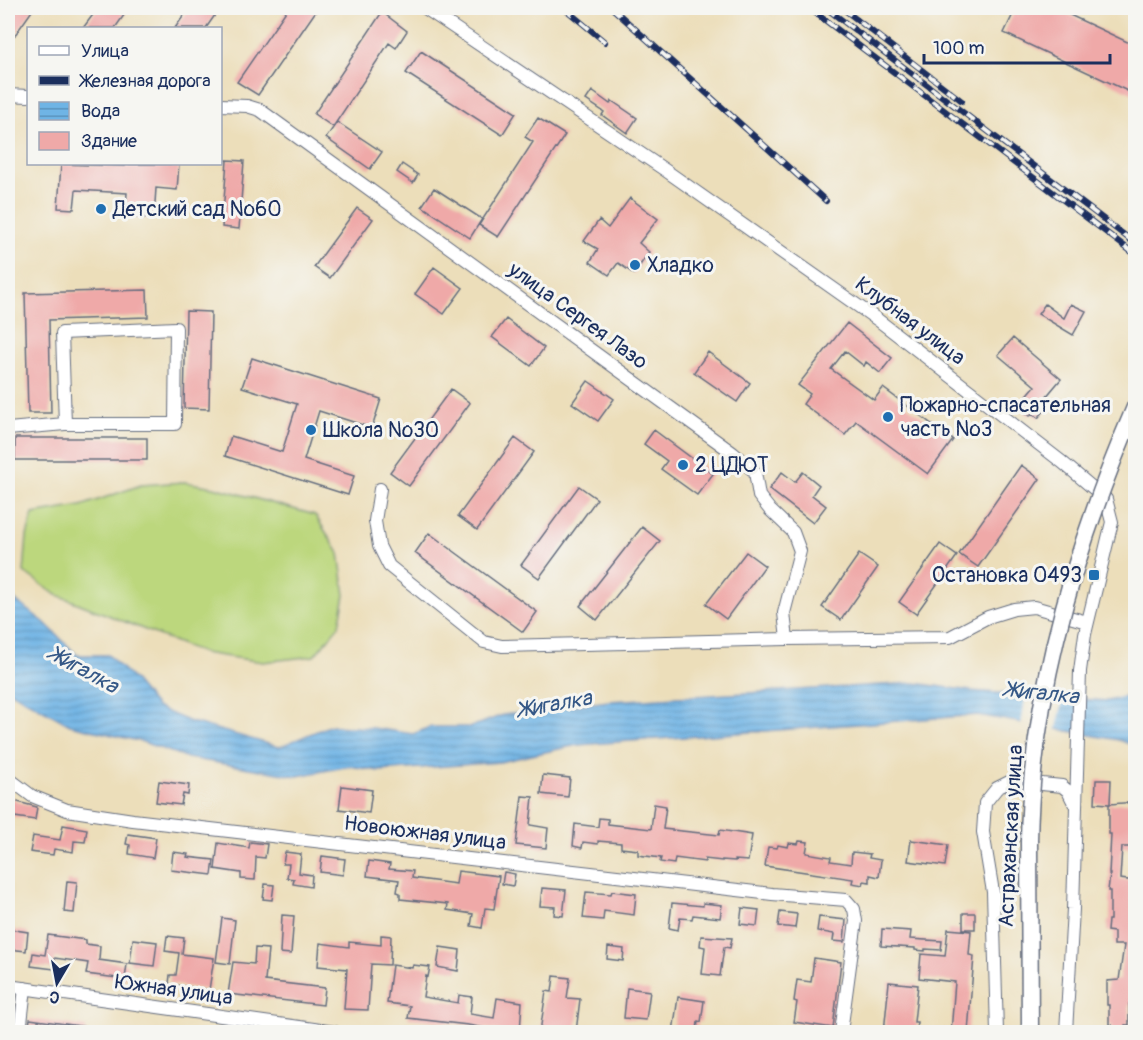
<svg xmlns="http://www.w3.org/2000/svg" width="1143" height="1040" viewBox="0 0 1143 1040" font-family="Pangolin,sans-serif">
<defs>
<pattern id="water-rules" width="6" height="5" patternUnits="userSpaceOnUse" patternTransform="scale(1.5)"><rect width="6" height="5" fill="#6fb4e5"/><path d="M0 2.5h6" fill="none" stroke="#5a93bd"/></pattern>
</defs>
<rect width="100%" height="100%" fill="#f6f6f2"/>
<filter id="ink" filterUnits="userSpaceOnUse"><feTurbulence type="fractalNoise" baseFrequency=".0167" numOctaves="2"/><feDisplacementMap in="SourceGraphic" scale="12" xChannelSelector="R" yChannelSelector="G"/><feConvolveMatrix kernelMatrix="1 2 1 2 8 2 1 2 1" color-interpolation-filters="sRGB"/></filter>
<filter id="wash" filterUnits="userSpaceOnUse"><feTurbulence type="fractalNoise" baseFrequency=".008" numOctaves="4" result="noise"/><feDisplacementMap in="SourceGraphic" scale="24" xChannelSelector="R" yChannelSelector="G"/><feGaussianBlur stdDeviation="1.35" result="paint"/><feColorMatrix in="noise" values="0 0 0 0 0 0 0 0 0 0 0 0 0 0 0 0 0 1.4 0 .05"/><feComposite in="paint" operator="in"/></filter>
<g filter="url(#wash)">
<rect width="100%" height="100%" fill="#ecdeba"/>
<path fill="#bcd77d" stroke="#6c836e" stroke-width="1.5" d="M184 482 214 487 315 515 339 553 345 595 339 626 314 656 263 662 203 653 55 594 24 572 27 536 33 514 81 506 141 485Z"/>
<path fill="url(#water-rules)" stroke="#4572a2" stroke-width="1.5" d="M8 595 44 622 77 655H108L133 679 156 707 188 721 279 747 329 726 373 728 413 734 430 727H471L503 715 609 701 915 683 971 691 1108 701 1135 694V746L1119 740 978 715 577 745 500 762 379 771 350 766 297 776 188 758 143 742 70 725 8 690Z"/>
<path fill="#ecdeba" d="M1026 692 1064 695 1056 732 1021 726Z"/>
<g id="blocks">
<path fill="#efa9a8" d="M8 8H34L8 45Z
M98 8H129L115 28H83Z
M189 8H220L206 28H175Z
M288 8H318L258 95 237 82Z
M1016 8H1055L1136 46V95L1004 33Z
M382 12 407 31 396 48 389 43 333 127 314 114Z
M421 51 516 113 502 135 406 73Z
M592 91 610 104 612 101 637 118 627 133 602 115 604 112 586 100Z
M538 118 565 135 498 237 479 225 533 142 525 137Z
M337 122 382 152 370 169 326 138Z
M227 160 244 161 239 229 222 227Z
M61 164 125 166V164H179L177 190 156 188 154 218 125 217 127 193 76 190 74 209 58 208Z
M402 164 418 175 413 183 397 172Z
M434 188 482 219 470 238 422 206Z
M630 198 658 219 639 243 649 252 634 274 618 263 609 275 590 262 598 249 584 241 599 220 608 228Z
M357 208 373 219 330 278 314 267Z
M434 267 463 288 444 314 415 294Z
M147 290 148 317 49 320 51 413H28L25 293Z
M1045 304 1064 318 1071 304 1086 311 1073 335 1038 314Z
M186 311 211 312 209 409 184 408Z
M506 319 544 348 531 366 492 337Z
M847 323 892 358 880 373 866 362 864 366 845 351 831 369 874 400 883 388 953 440 928 474 856 421 845 435 803 404 810 394 798 385Z
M1013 338 1061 379 1040 404 1046 409 1038 418 1032 413 1030 416 1018 406 1035 386 998 355Z
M708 352 750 383 737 402 694 372Z
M252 358 381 399 372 428 319 411 304 460 354 476 348 495 225 456 231 436 282 452 297 404 242 387Z
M588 381 614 399 598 421 572 403Z
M451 389 470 403 409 486 390 472Z
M654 430 713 474 697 495 661 469 667 461 644 444Z
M15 438H147V460H15Z
M515 438 534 452 477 530 458 516Z
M1021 465 1040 479 978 567 959 554Z
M782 472 795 482 803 472 819 485 812 495 826 506 813 523 769 489Z
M579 486 597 499 539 578 521 565Z
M642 527 660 541 597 620 580 606Z
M429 533 537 612 523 632 415 553Z
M940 544 957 556 916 614 899 602Z
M746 552 765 566 726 619 706 604Z
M859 554 878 567 841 620 822 607Z
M543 775 570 778 568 797 541 794Z
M1096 780H1111L1110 804 1136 802 1134 847H1122L1120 879 1136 881 1134 953 1136 954V1004H1129V1025H1125V1032H1112V1025H1109V1005H1107V981L1119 980 1124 945H1114V932L1107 931 1108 920H1110V891H1108L1110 874H1109L1111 834H1109V804L1095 803Z
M159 781 189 785 188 795 183 794 181 805 156 802Z
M342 786 372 790 369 813 339 809Z
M8 794 18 802 37 807 35 820 8 816Z
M522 796 533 797 530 825 548 828 546 848 516 845Z
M654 804 666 806 663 829 719 835 720 830 752 835 748 861 735 860V861L722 860V861L705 859V862L675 858 674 864 660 862 661 858 638 855V850L621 848V843L598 841V844L583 842 582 848 573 846 575 824 598 827 599 818 608 819V824L651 829Z
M63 825 87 829 85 842 74 841 73 852 54 849 53 855 30 852 33 836 60 840Z
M128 834 156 838 153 858 129 854 130 845 126 844Z
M911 840 948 845 945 866 908 861Z
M799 841 808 842 806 853 831 857 830 861 851 864 852 852 870 854 869 858 881 860 879 877 870 875V882L864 881 863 885 852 883 853 879 765 866 768 847 777 848 778 845 788 847 789 843 798 844Z
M250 842 267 844 265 858 256 857 255 880 241 879V873L215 869 218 843 249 848Z
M173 852 188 854 187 857 214 860 212 875 171 870Z
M285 852 301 854 299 873 312 875 311 887 293 884 294 879 287 878 289 864H283Z
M322 856 345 859 343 875 320 872Z
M369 861 390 864 389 869 413 871 412 878 456 884 458 871 499 876 494 909 485 908 482 928 471 926 473 914 447 910 448 904 400 899V893L397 892 399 880 367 876Z
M504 872 515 874 513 886 502 884Z
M67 881 77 882 74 913 64 912Z
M265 884 274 885 272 900 263 899Z
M542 888 566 890 563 916 554 915 555 907 540 906Z
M612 891 636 894 634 915 604 911 603 920 583 918 586 892 611 894Z
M672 903 703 906V903L722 905 720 918 693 915 692 919 680 918 678 930 669 928Z
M742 908 759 910 757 926 740 924Z
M780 912 797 914 795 928 778 926Z
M963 913H975V929H963Z
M282 915 294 916 291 954 280 953Z
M819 917 846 920 844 942 833 941 834 934 817 931Z
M222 918 235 920 230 964 216 962Z
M8 929 28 932 26 951 8 949Z
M882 929 911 931 910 939 942 941 941 950 925 949V951L915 950V948L881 946Z
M948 929 971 931 969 955 974 956 968 1032H951L955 982 919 978 921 954 945 956Z
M48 935 86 940V944L100 946 99 960 127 964 125 979 86 974 88 963 55 958 54 969 31 966 33 953 45 955Z
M381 935 391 936 390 965 371 964 368 1010 344 1009 347 969 318 966 320 943 349 947V942L381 945Z
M167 936 184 938 182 954 214 958 209 990 169 984 170 975H176L179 953 165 951Z
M701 936 732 938 730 948 724 947 720 976 702 974 705 947 700 946Z
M133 939 157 942 154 966 130 963Z
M440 947 460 950 458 971 437 967Z
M608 947 624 949 623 961 607 959Z
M255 948 268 949 265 981 325 988 323 1005 228 994 233 962 254 964Z
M814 958 841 962 833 1028 794 1022 797 1002 794 1001 797 980 811 982Z
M392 965 412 968 413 965 430 967 428 977 426 976 423 997 458 1003 459 995 472 997 470 1014 494 1018 497 998 522 1002 520 1032H506L468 1025 408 1018 410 1006 387 1003Z
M554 976 570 978 567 998 580 999 576 1032H540L546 991 552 992Z
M889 982 918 985 914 1022H917L916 1032H884Z
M627 988 650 991 646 1020 624 1018Z
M678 997 704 1001 701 1022 698 1021 697 1032H673Z
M30 1019 86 1027V1032H28Z"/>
</g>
</g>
<g filter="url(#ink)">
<use href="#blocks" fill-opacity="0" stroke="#646c7e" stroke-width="1.5"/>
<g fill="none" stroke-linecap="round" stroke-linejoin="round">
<g stroke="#646c7e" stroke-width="14">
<path id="minor" d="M425 8 665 170 878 320 1062 462 1106 499 1112 522 1085 634 1080 671 1073 909 1066 1032
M8 95 28 96
M220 105 247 106 260 110 733 453 755 472 759 496 770 510 793 532 800 551 784 613 787 639
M8 429 65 424H175L176 328 62 333 65 424
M380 489 375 521 379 546 389 566 484 642 502 646 787 639 950 637 988 617 1014 609 1034 607 1087 622
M8 778 32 796 67 810 133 820 772 894 846 900 854 909 856 921 841 1032
M8 986 335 1032
M20 1032 25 988
M997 1032 993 892 983 832 985 803 997 788 1011 781 1062 786 1068 791 1074 803"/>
</g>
<g stroke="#646c7e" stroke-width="19">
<path id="major" d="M1029 842 1030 1032"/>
</g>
<use href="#minor" stroke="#fff" stroke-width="12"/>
<use href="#major" stroke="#fff" stroke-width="16"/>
<g stroke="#1b2f5e" stroke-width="6">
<path id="rail" d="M564 8 605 42
M612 8 826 201
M809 8 1136 255
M826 8 1136 244
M842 8 962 101"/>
</g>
<use href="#rail" stroke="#f6f6f2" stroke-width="4" stroke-dasharray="11" stroke-linecap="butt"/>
<g stroke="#646c7e" stroke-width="19" stroke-linecap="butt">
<path id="major-bridge" d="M1029 842C1031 692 1077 541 1136 405"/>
</g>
<use href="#major-bridge" stroke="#fff" stroke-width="16"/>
</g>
</g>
<g fill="#1f6fb2" stroke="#f6f6f2" stroke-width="2">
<circle cx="101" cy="209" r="6"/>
<circle cx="635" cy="265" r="6"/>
<circle cx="888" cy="417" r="6"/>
<circle cx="311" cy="430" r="6"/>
<circle cx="683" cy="465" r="6"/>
<rect x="1088" y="569" width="12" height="12" rx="3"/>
</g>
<g text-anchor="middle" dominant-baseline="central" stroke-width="6" stroke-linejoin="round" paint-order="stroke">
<g font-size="21" fill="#1b2f5e" stroke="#f6f6f2" text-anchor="start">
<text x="113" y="209">Детский сад №60</text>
<text x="647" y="265">Хладко</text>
<text x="900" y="405">Пожарно-спасательная<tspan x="900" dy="24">часть №3</tspan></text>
<text x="323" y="430">Школа №30</text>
<text x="695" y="465">2 ЦДЮТ</text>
<text x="1082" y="575" text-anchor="end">Остановка 0493</text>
</g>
<g font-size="21" fill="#1b2f5e" stroke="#f6f6f2">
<text transform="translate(578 316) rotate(36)">улица Сергея Лазо</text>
<text transform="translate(910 321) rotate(37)">Клубная улица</text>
<text transform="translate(425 833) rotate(7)">Новоюжная улица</text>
<text transform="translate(1011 836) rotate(-87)">Астраханская улица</text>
<text transform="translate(174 990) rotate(8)">Южная улица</text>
</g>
<g font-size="22" font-style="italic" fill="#345786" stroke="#f6f6f2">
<text transform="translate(84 670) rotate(29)">Жигалка</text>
<text transform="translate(1042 693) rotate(6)">Жигалка</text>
<text transform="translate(555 704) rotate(-10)">Жигалка</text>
</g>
</g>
<rect width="1143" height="1040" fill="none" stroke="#f6f6f2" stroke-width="30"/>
<rect x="27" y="27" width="195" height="138" fill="#f6f6f2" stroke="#9ea6b7" stroke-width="1.5"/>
<rect x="39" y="46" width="30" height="9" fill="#ffffff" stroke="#9ea6b7" stroke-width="1.5"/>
<text x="81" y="57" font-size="18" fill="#1b2f5e">Улица</text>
<rect x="39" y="76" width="30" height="9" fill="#1b2f5e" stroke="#9ea6b7" stroke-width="1.5"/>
<text x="81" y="87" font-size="18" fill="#1b2f5e">Железная дорога</text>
<rect x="39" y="102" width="30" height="18" fill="url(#water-rules)" stroke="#9ea6b7" stroke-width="1.5"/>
<text x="81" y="117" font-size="18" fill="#1b2f5e">Вода</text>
<rect x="39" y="132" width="30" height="18" fill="#efa9a8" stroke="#9ea6b7" stroke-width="1.5"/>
<text x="81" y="147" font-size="18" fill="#1b2f5e">Здание</text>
<g transform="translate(57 983) rotate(190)" stroke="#f6f6f2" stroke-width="4.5" paint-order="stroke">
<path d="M0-4.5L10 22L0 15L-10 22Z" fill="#1b2f5e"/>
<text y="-9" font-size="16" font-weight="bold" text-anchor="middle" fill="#1b2f5e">С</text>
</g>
<path d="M924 54v9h186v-9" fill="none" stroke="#1b2f5e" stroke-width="3"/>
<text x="933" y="54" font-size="18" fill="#1b2f5e" stroke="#f6f6f2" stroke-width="4.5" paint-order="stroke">100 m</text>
</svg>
